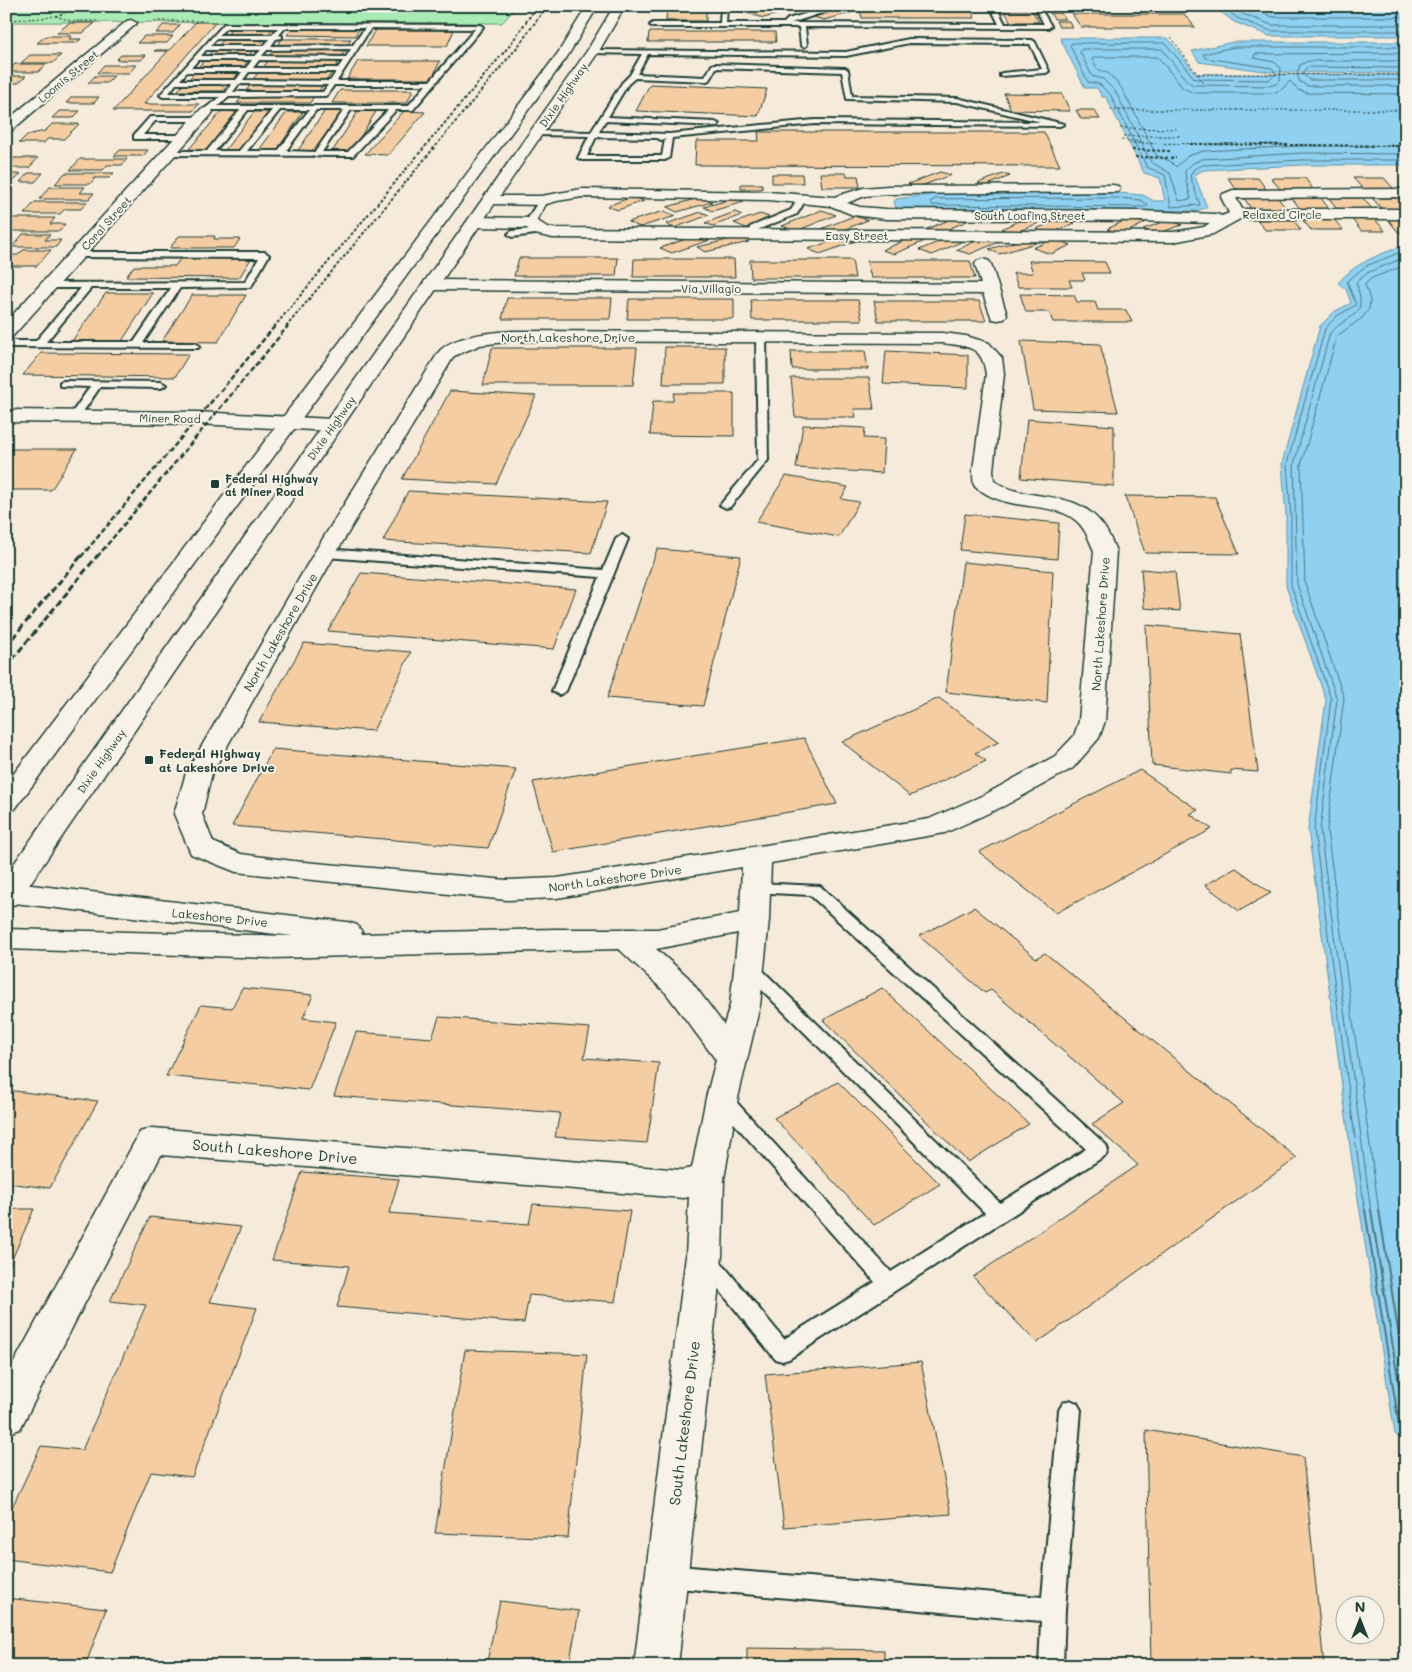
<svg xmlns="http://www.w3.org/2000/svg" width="1412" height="1672" viewBox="0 0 1412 1672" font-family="Mali,sans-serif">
<rect width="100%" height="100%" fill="#f6ebda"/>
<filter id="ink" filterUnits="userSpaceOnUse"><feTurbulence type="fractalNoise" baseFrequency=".02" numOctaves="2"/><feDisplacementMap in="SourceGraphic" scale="10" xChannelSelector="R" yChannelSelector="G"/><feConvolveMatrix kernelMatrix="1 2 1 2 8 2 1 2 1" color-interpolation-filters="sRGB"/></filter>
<g filter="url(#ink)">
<path fill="#a9ebb4" stroke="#649474" d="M6 6H517L502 23 6 22Z"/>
<path fill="#90d0f1" stroke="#6395a5" d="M1216 6H1406V36H1270L1234 22 1217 9Z
M1060 38H1168L1196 74 1406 75V165H1303L1204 170 1197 173 1195 177 1207 207 1198 211 896 208 894 202 896 199 935 194 1118 193 1143 195 1154 201H1165L1160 178 1144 173 1106 97H1102L1097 88H1085Z
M1233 42H1406V73L1271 72 1199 62 1192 51Z
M1406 245V1445L1395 1434 1351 1154 1308 829 1326 700 1286 586V516L1282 463 1320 326 1334 312 1351 303 1346 289 1338 283C1354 263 1382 253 1406 245Z"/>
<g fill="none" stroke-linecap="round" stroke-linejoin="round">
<path stroke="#4c7880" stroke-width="1" d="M1222 6 1237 18 1271 31H1406
M1232 6 1240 13 1272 25H1406
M1244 6 1273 17H1406
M1406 47H1234L1203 54 1205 58 1272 68 1276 74 1269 80 1195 79 1165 43H1072L1070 46 1088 82 1099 84 1110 94 1147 167 1165 175 1171 207 1200 205 1190 176 1194 169 1203 165 1303 160H1406
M1406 53 1255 54 1254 58 1274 62 1281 68 1280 80 1276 84 1269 86 1193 85 1187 81 1162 49H1082L1080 52 1092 76 1103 79 1115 91 1151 162 1170 173 1179 201 1191 199 1186 180 1185 171 1193 163 1202 159 1303 153 1406 154
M1406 61H1308L1300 65 1297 74 1300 82 1308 86H1406
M1406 68 1309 67 1305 69 1303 74 1309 80H1406
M1406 94 1307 93 1298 90 1290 81 1281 90 1272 93H1194L1183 88 1158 57H1095L1092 59 1097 69 1108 73 1121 87 1157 156 1170 161 1176 167 1188 156 1203 151 1303 146H1406
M1118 198 1141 200 1148 205 1145 207 932 205 930 202 935 199Z
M1365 1212 1314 830 1331 699 1291 585V516L1287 464 1325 329 1337 316 1356 305 1347 281 1366 266 1406 250
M1371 1212 1320 830 1337 699 1297 584 1294 464 1330 333C1353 310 1368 319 1356 282L1369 272 1406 257
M1379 1212 1327 830 1344 698 1305 583 1301 465 1337 336 1362 318 1369 309 1370 300 1365 284 1372 278 1406 265"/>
<path stroke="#4c7880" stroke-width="2" d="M1365 1210 1400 1431 1406 1438
M1371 1210 1406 1429
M1379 1210 1406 1381"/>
</g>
<path fill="#f4cda3" stroke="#1f3d34" d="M667 6H706V21H666Z
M751 6H805L764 18 736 10Z
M859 6H969L975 18H862Z
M842 9 854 12 824 20 813 17Z
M1004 10H1032L1039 22H1011Z
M1050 13H1061L1065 19H1054Z
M1072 14H1184L1195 27H1081Z
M1056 21H1069L1072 27H1059Z
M196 22H216L144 104H199L193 111H113L168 51H154L156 50H170Z
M69 23H95L83 33H57Z
M163 25H180L173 33H156Z
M232 29H272L268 35H227Z
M292 29H359L355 36 287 35Z
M375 30H454L447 46H366Z
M649 32H775L776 42H648Z
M46 36H72L69 39H81L76 43H37Z
M144 36H173L167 43H137Z
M224 39 264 40 259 45H219Z
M282 39H351L347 46H277Z
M275 49 346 50 341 57 269 56Z
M213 50H253L249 56H208Z
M30 55H61L53 63H21Z
M121 55H146L141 60H116Z
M204 61H248L242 68 198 67Z
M268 61H339L335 68H263Z
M358 61H440L432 79H347Z
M15 64H47L38 72H6Z
M104 65H136L129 73H97Z
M195 72H239L234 79H189Z
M259 72H332L327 80H252Z
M6 76H26L18 83H6L9 80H6Z
M95 76H114L107 83H88Z
M184 84H229L223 91H177Z
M251 84H324L319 91H246Z
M650 84 767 89 758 116 636 111Z
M340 90H413L407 103H332Z
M1004 93 1062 94 1070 111 1011 110Z
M243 96H314L310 103H237Z
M72 97H99L94 103H66Z
M326 109 343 110 315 152H297Z
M359 110H377L351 152H332Z
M1076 110H1094L1100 119H1081Z
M59 111H80L73 118H52Z
M222 111 238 112 207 150 189 149Z
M404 111 425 112 388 155 365 154Z
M254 112H270L242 150H225Z
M287 112H303L277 150H259Z
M52 124H79L64 139H47L44 143H19L27 135 45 131Z
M758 132H1044L1060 166 695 165 696 141H759Z
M120 150H148L143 156H114Z
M9 158H38L29 168H6V160Z
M80 159H127L122 165H107L103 170H70Z
M940 172 951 175 918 187 908 184Z
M28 173H43L35 182H20Z
M65 173H114L109 178H95L90 184H55Z
M820 173H846L847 176H858L860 187H822Z
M6 174H21L12 183H6Z
M772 174H802L803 183H772Z
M1003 174 1010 176 985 186 978 183Z
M1228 178H1258L1266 189H1236Z
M1271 178H1305L1313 189H1280Z
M1353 178H1384L1394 189H1363Z
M741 184H762V189H741Z
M50 187H85L80 193H94L89 199H39Z
M632 197 644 201 618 210 607 206Z
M702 197 712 202 677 212 667 207Z
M735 198 744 202 712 211 704 207Z
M1244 198H1278L1287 210H1252Z
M1292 198H1321L1330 210H1301Z
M1329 198H1363L1373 210H1338Z
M1372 198H1404L1406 209H1382Z
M35 202H87L81 209H65L60 214H24Z
M822 210 836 215 796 231 782 226Z
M664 211 676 216 640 227 628 222Z
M701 212 709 215 674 228 666 224Z
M735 212 742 215 713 226 705 223Z
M760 214 772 218 746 228 734 223Z
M854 216 868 220 835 233 821 229Z
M956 217 967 221 939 233 927 229Z
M13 218H55L50 224H65L60 231H6V226Z
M1025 218 1039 223 1014 233 1001 229Z
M1062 218 1075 223 1049 234 1036 229Z
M1256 218H1292L1301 230H1265Z
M1301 218H1333L1343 230H1311Z
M1351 218H1374L1385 231H1361Z
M1387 218H1406V232H1398Z
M1128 219 1145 223 1123 234 1107 229Z
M1169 220 1182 225 1156 234 1143 229Z
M23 234H50L45 240H61L56 247H12Z
M698 235 710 240 672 253 660 248Z
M179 236H215L214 239H240L234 248H170Z
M741 237 749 242 705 252 697 247Z
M844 237 856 241 820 254 808 249Z
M913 237 925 241 894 254 882 250Z
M985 237 999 242 970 254 956 250Z
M948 238 961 242 932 255 919 250Z
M1025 239 1036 243 999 254 989 249Z
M1054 239 1071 245 1051 254 1033 248Z
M23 250H51L37 266H6V255H18Z
M182 256 252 257 239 278 126 277 134 266H175Z
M519 258H618L616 276H514Z
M634 259H734L735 277H633Z
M750 260H852L855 278H751Z
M867 261H970L975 278H871Z
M1029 261 1105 262 1110 273H1082L1085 280H1069L1072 287H1018L1013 273H1033Z
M106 293H153L122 341H72Z
M1020 294 1074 295 1077 302H1095L1098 310H1126L1132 322H1053L1049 312H1026Z
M192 295H246L218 342 162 341Z
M507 298H612L610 319H502Z
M629 299H734V319H627Z
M751 300H858L862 320H752Z
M874 301H979L986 321H878Z
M1021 341 1100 344 1118 412 1033 409Z
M665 347H725V384H663Z
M492 348H637L633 385H483Z
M791 351H865L868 369H792Z
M886 351 968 355V388L883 384Z
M41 353 189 354 175 377 23 375Z
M791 378H869L874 409H854L856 417H795Z
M450 391 536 396 496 484 402 479Z
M674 393H734V436L650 435 653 401H673Z
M1027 419 1114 426V486L1021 478Z
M803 425 865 428 864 438 884 439 882 473 796 468Z
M6 449H77L51 490H6Z
M786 476 848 487 841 499 859 502 839 537 756 522Z
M408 491 607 502 591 553 383 541Z
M1125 496 1215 497 1239 554 1145 553Z
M965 514 1059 523 1057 559 960 550Z
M657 549 741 556 703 706 607 698Z
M963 562 1053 571 1047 703 946 692Z
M1141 569 1175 572 1180 611 1144 608Z
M361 573 576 589 554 649 328 631Z
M1146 625 1240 634 1258 772 1231 770V774L1152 765Z
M304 643 411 652 373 731 259 722Z
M939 698 999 742 975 753 986 761 910 796 842 742Z
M804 738 837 804 553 852 533 782Z
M273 749 516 769 488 848 232 826Z
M1140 770 1198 810 1190 814 1212 829 1056 913 979 852Z
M1236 868 1271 893 1239 911 1205 885Z
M974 907 1036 958 1045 953 1297 1158 1037 1343 973 1277 1138 1165 1092 1124 1124 1103 991 990 985 993 919 936Z
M242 988 313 995 303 1018 336 1022 309 1090 166 1076 201 1005 232 1008Z
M882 988 1029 1124 968 1162 823 1020Z
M439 1017 590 1028 584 1058 659 1063 647 1143 555 1137 560 1113 334 1096 356 1032 432 1038Z
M838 1082 940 1184 874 1225 774 1118Z
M6 1090 98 1101 50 1188 6 1183Z
M302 1172 399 1179 389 1213 529 1224 533 1204 630 1211 615 1302 529 1295 524 1323 337 1307 349 1266 272 1260Z
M6 1209H34L6 1273Z
M150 1217 241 1227 210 1302 257 1308 192 1477 151 1472 110 1572 6 1559V1520L41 1446 82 1450 146 1305 110 1301Z
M465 1350 587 1354 568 1538 435 1533Z
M921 1362 951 1514 784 1527 765 1374Z
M1146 1430 1303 1457 1324 1666H1151Z
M6 1598 106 1609 86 1664 103 1666H6Z
M500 1601 579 1611 569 1666H486Z
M747 1648 884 1650V1666H747Z"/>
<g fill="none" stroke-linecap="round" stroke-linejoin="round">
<g stroke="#1f3d34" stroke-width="4">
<path id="service" d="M721 6H727L726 23H784L788 19 832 6H843L791 23 999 24 990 6H996L1005 24H1044L1036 10 1041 6H1049L1042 11 1051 26 1048 28 805 27 807 45 804 47 801 45 799 27H653L650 25 653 23H720Z
M224 24 480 25 483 27 413 110H396L353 156 166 155 165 153 169 151H207L240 110H213L206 114H203V110L220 97H163L160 95ZM226 28H278L272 35H219ZM285 28H365L353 45 271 46 276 39 282 38V36L279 35ZM371 28 475 29 430 81H337ZM216 39H269L264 46H210ZM351 49 346 57 262 56 267 50ZM206 50H261L255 56H201ZM198 60H252L246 68H191ZM259 60 343 61 338 68H253ZM187 72H242L236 80H180ZM249 72H336L330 81 243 80ZM176 84H232L226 93H169ZM239 84 328 85 323 92H233ZM334 85H426L408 106H218L229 97 325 96 327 95ZM248 110H272L239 151H215ZM280 110H309L278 151H247ZM316 110H344L315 152 286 151ZM351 110H388L348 152H322Z
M909 39 1032 40 1035 42 1049 71 1046 73 1000 76V74L1002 73 1042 69 1030 44 909 43 846 56 648 54 637 74 705 77 712 65 714 64 845 68 848 70 852 96 957 98 1064 124 1060 126 815 124 672 138 669 158 665 160H582L578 158 589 136 537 135 533 133 537 131 591 132 622 83 630 75 642 54 593 53 591 52V50L846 52ZM716 68 842 72 847 99 957 102 1041 122 815 120 669 134 599 132 605 121 718 126 719 124 715 122 608 117 628 84 635 78 707 81 709 80ZM596 137 657 138 661 140 665 139 662 156H587Z
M150 117H200L204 119 200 121H155L143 135H188V139H134V135Z
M800 196 807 198 797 214 757 230 755 236H749L750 227 791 210Z
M540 199 547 201 534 225H528L529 216Z
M540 228 543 229V233L512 237 508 234 512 231Z
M77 252H265L269 255 251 287 180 288 143 343H195L200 346 198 348 6 347V341H36L81 288H50L47 287V283L245 282 259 258 74 257 73 255ZM91 288H171L134 342H46Z
M761 335 766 338 768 460 730 507 726 508 720 505 758 460 756 338Z
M64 381 161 382 166 385 161 388 100 387 78 419 74 420 69 417 90 387 60 386V382Z
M622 535 628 539 566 691 559 695 552 691 600 577 325 557 319 553 325 549 603 570 616 539Z
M756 883 820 886 1106 1145 1108 1150 1106 1155 789 1359 782 1361 775 1359 701 1267 698 1261 701 1255 708 1253 715 1255 784 1339 875 1282 717 1104 714 1099 717 1094 723 1092 729 1094 891 1272 985 1213 744 972 742 968 744 964 750 962 756 964 1000 1203 1086 1149 810 895 750 892 748 888 750 884Z
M1070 1400 1077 1403 1081 1410 1065 1610 1063 1666H1039L1041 1621 667 1587 659 1584 656 1576 659 1568 667 1565 1042 1597 1059 1410 1063 1403Z"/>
</g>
<g stroke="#1f3d34" stroke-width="3">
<path id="minor" d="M131 20 137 23 135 25 11 131 6 132V121L127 21Z
M206 108 211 109 213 112 211 115 12 337 6 338V322L201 109Z
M1113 185 1118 186 1120 189 1118 192 888 194 865 196 847 203 860 207 886 209 1139 211 1216 214 1222 216 1229 213 1221 197 1223 194 1233 190 1406 189V197L1236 198 1242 209H1406V219H1240L1213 234 1173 242 553 238 535 234 527 228 475 227 470 225 467 222 470 219 475 217 531 218C540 221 544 227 553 228L1173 232 1204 227 1210 223 1139 221 886 219 853 215 831 206 768 200 582 197 557 201 543 205 490 204 485 203 483 200 485 197 490 196H541L582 189 768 192 834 197 863 188 888 186Z
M983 259 989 261 991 264 1007 315 1004 319 998 320 992 319 983 294 431 290 425 289 423 285 425 281 431 280 981 284 975 264 977 261Z
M514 331 943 333 966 336 989 343 1002 358 1004 374 993 470 994 481C1032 505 1072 486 1102 524 1108 531 1112 542 1116 551L1105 721 1099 738 1073 768 1004 806 945 833 771 863 769 920 760 1005 738 1098 724 1179 722 1256 678 1666H634L686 1256 689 1197 683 1198 161 1155 20 1429 6 1434V1377L140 1132 152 1128 683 1170 692 1168 706 1098 716 1060 666 993 619 949 272 958 6 949V929L293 936 6 902V882L347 922 357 925 362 932 361 934 555 929H657L740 913 742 867 557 898 507 900 236 872 191 854 174 814 186 773 314 553 438 353C451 335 494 332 514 331ZM514 341 943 343C968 347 982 345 986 374L973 470C973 475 973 481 974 485 976 489 980 490 983 492 1012 511 1052 502 1074 519 1085 527 1089 540 1094 551L1079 721 1074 736 1055 756 986 794 929 819 557 878 507 880 293 861 241 854 213 842 202 814 212 773 336 553 454 356 480 345ZM738 933 730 1005 724 1025 688 977 656 949Z"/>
</g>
<g stroke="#1f3d34" stroke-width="3">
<path id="tertiary" d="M6 410 197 412 333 419 340 421 343 425 340 429 333 431 197 424 6 422Z"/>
</g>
<g stroke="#1f3d34" stroke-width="3">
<path id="primary" d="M587 6H598L567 57 15 809 6 812V784L558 53Z
M614 6H625L599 51 16 904 6 907V875L587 51Z"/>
</g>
<path stroke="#1f3d34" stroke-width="1" stroke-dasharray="2.5 2" stroke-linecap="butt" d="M55 16 71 21H98
M6 20 45 18 64 14 66 6
M154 21H203
M1171 37 1205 85
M1198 74 1406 75
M1110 110H1406
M1120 128 1178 129
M1123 136H1181
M1121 140 1144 142
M1128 143 1305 145"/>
<path stroke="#1f3d34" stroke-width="2" stroke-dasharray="3 2" stroke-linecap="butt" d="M1190 144 1406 146
M1132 150 1172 151
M1135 157 1176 158"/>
<use href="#service" fill="#f7f3e8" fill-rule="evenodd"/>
<use href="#minor" fill="#f7f3e8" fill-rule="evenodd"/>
<use href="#tertiary" fill="#f7f3e8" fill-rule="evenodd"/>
<use href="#primary" fill="#f7f3e8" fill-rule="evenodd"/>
<path stroke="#1f3d34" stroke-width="2" stroke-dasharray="3 2" stroke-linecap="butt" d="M274 327 510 45 537 6
M286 327 519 45 547 6"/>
<path stroke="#1f3d34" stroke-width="2.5" stroke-dasharray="5.5 2.5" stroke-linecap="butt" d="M81 557 275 326
M97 557 288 326"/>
<path stroke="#1f3d34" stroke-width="3" stroke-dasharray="7 3" stroke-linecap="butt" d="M6 646 82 555
M6 667 98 555"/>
</g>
</g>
<g fill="#1f3d34" stroke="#f7f3e8" stroke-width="2">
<rect x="210" y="479" width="10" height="10" rx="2.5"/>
<rect x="144" y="755" width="10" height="10" rx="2.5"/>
</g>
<g text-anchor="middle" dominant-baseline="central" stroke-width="4" stroke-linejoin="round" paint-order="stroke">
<g font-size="11" fill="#1f3d34" stroke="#f7f3e8">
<text transform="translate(68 76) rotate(-40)">Loomis Street</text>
<text transform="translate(563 95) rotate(-55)">Dixie Highway</text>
<text x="1282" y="214">Relaxed Circle</text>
<text x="1030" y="215">South Loafing Street</text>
<text transform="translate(106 223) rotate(-48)">Coral Street</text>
<text x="857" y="235">Easy Street</text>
<text x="711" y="288">Via Villagio</text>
<text transform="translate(170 418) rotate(1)">Miner Road</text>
<text transform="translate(331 428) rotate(-55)">Dixie Highway</text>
<text transform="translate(101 761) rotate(-55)">Dixie Highway</text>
</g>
<g font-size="11" font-weight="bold" fill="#1f3d34" stroke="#f7f3e8" text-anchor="start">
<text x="225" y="478">Federal Highway<tspan x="225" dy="13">at Miner Road</tspan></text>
</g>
<g font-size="12" fill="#1f3d34" stroke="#f7f3e8">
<text x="568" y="337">North Lakeshore Drive</text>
<text transform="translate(1100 624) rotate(-86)">North Lakeshore Drive</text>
<text transform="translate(280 632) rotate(-60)">North Lakeshore Drive</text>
<text transform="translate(615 878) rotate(-8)">North Lakeshore Drive</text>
<text transform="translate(220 917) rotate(6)">Lakeshore Drive</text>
</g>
<g font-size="12" font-weight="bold" fill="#1f3d34" stroke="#f7f3e8" text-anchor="start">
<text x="159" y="753">Federal Highway<tspan x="159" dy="14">at Lakeshore Drive</tspan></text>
</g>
<g font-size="15" fill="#1f3d34" stroke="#f7f3e8">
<text transform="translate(275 1151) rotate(5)">South Lakeshore Drive</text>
<text transform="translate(684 1423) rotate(-83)">South Lakeshore Drive</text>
</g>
</g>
<rect width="1412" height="1672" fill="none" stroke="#f7f3e8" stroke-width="25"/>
<rect x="12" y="12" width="1387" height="1647" fill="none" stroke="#1f3d34" stroke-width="2" filter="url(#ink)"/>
<g transform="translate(1360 1620)"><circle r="24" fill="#f7f3e8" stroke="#a1aaa0"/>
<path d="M0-4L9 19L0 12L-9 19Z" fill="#1f3d34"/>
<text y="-8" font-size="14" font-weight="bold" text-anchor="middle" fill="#1f3d34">N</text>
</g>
</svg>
